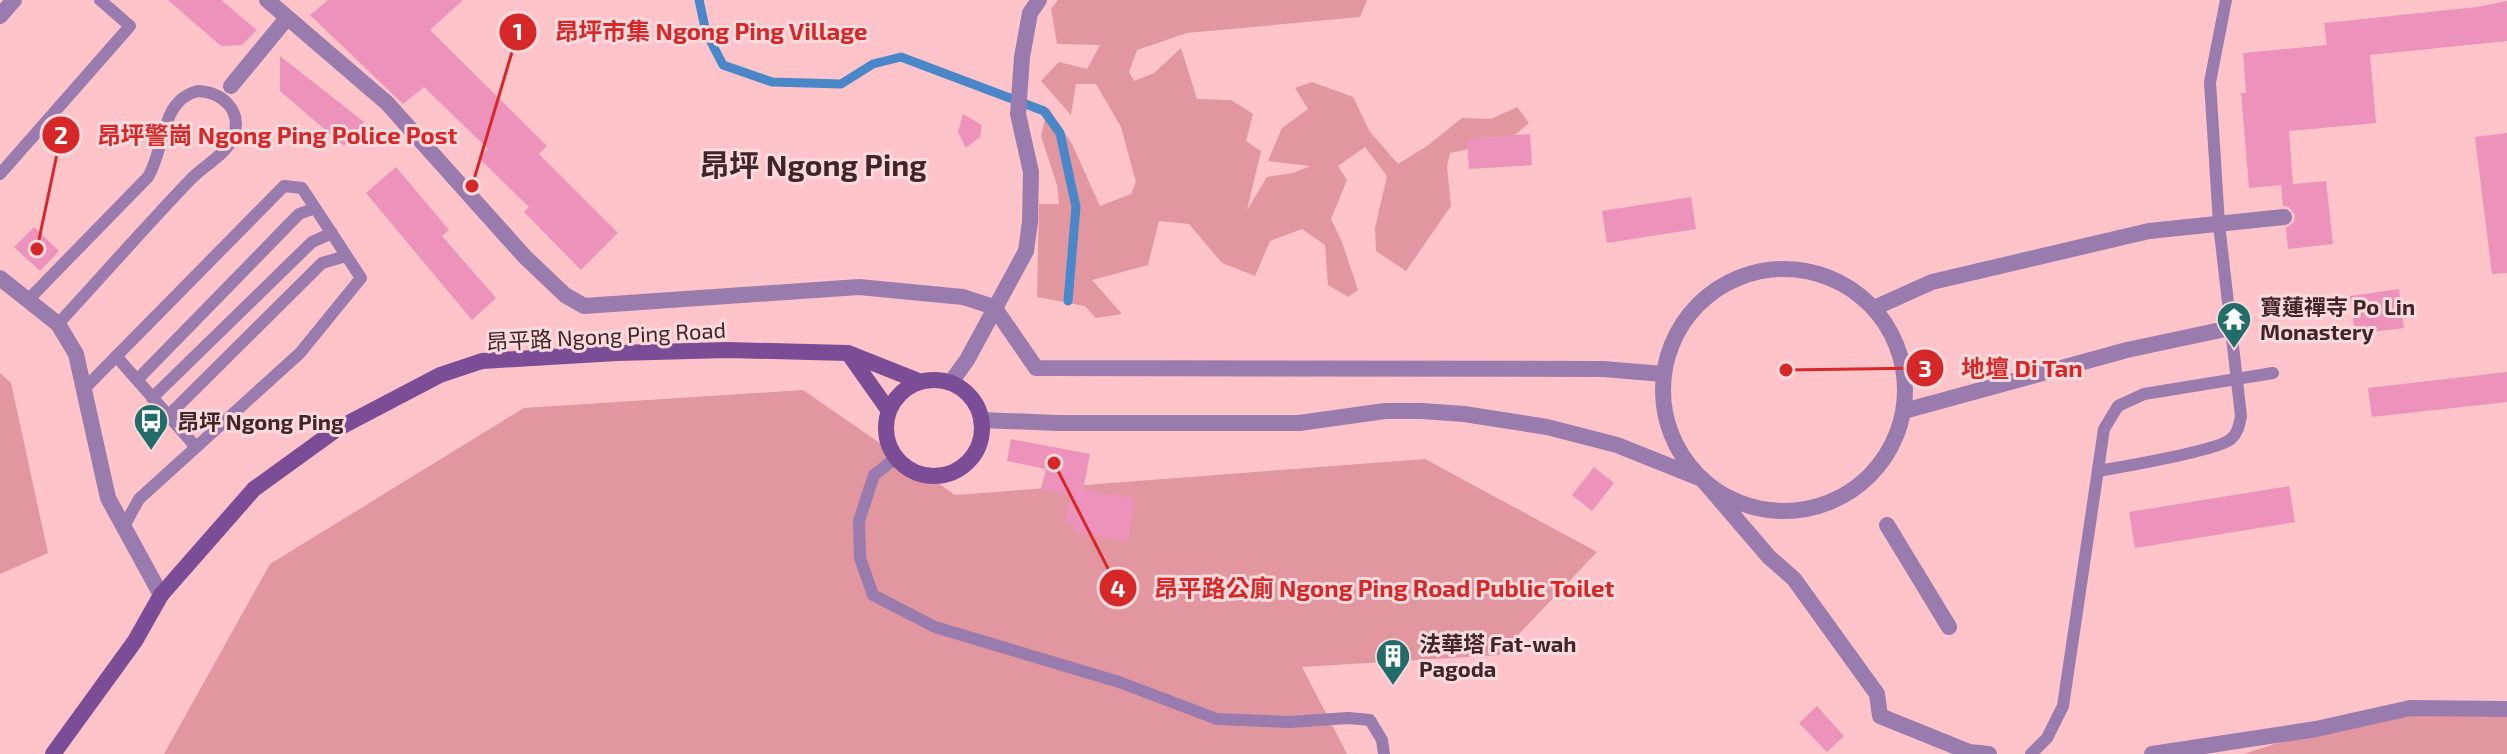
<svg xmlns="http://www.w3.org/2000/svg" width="2507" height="754" viewBox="0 0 2507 754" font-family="'Exo 2','Noto Sans TC',sans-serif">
<rect width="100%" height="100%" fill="#ffc4ca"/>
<path fill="#e2969f" d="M1058 0H1367L1360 17 1187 33 1137 50 1129 72 1134 81 1154 73 1181 48 1197 99 1231 100 1253 114 1246 141 1261 151 1247 210 1267 177 1293 173 1310 166 1268 161 1282 128 1308 109 1295 88 1312 82 1353 97 1370 132 1398 164 1427 146 1462 118 1491 119 1517 107 1529 123 1508 141 1450 153 1447 167 1451 206 1406 271 1376 251 1375 228 1387 176 1365 147 1338 166 1347 180 1331 219 1342 242 1358 290 1348 297 1328 285 1325 245 1302 229 1270 241 1255 276 1222 263 1189 224 1159 221 1148 265 1092 280 1122 314 1096 318 1085 306 1037 297 1039 204H1059L1057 185 1041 136 1048 107 1072 144 1100 206 1131 194 1136 182 1121 127 1096 84H1076L1071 115 1041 81 1059 62 1087 69 1100 45 1057 44 1051 9Z
M0 373 11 383 48 553 0 574Z
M803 390 955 495 1425 459 1597 552 1499 655 1302 667 1347 754H164L270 564 524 408Z
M2507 705V754H2244L2350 719Z"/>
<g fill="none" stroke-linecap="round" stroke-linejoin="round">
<path stroke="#4987c9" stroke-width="9" d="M699 0 706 32 723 65 772 82 841 84 873 64 901 57 1044 111 1060 133 1076 207 1068 301"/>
</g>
<path fill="#ec92bb" d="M168 0H221L257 30 242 45 221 46Z
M328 0H463L430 30 547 146 539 154 618 233 581 270 524 212 529 207 479 158 488 149 424 87 403 104 310 15Z
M2507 1V41L2370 55 2376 123 2289 131 2293 184 2326 181 2333 244 2288 249 2286 228 2294 222 2295 215 2289 207 2283 206 2281 185 2249 188 2241 93H2246L2243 53 2327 45 2324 23 2477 7Z
M280 56 364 122 344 146 280 91Z
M963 114 982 125 980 137 966 148 958 132Z
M2507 133V273L2492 274 2475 137Z
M1530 134 1532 165 1469 169 1467 139Z
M396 167 449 230 442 236 496 298 472 320 366 193Z
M1691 197 1696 229 1607 243 1602 211Z
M34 227 59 251 40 271 14 247Z
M2399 289 2404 328 2355 334 2350 296Z
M2507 372V402L2372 417 2368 388Z
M1011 439 1090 454 1083 490 1135 498 1128 542 1073 532 1075 525 1065 523 1070 495 1041 489 1046 469 1007 461Z
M1594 467 1614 483 1592 511 1572 495Z
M2289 486 2295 522 2135 548 2129 512Z
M1817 706 1844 736 1827 752 1799 723Z"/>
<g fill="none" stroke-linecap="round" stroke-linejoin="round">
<path stroke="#997bad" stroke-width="12" d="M0 174 130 26 100 0
M27 301 148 177C166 147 160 100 198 91 222 92 242 110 234 135 228 154 204 165 191 179 146 226 103 275 58 324
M116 356 196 447
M137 380 299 214 315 208
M84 389 284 186 302 188 361 278 300 353 139 499 123 528
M152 398 312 242 332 233
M168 416 322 263 346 256
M896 458 874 475 859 521 860 558 873 595 935 627 1119 682 1217 719 1289 722 1348 718 1370 720 1382 740 1384 754
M2098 471C2121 467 2217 451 2231 439 2238 433 2239 425 2241 416L2219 224 2210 82 2226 0
M2031 754 2047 738 2063 706 2104 429 2118 406 2144 394 2273 373"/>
<path stroke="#997bad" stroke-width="16" d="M267 0 387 103 525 257 565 295 584 306 859 287 963 297 994 307 1036 368 1603 369 1663 374
M231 86 287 18
M1663 390a121 121 0 1 1 242 0a121 121 0 1 1-242 0Z
M1874 308 1932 282 2149 231 2284 217
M1904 411 2127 350 2230 328
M1887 525 1949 627"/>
<path stroke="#997bad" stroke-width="16" d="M0 16 14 0
M0 278 58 324 76 354 108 498 161 595
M951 382 967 360 1026 251 1030 222 1031 172 1018 114 1022 57 1030 13 1039 0
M981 420 1058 423H1299L1385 411H1422L1464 414 1547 427 1617 445 1702 479 1769 557 1794 579 1877 694 1880 716 1969 752 1989 754
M2152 754 2316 729 2410 708 2507 709"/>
<path stroke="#7b4d96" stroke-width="16" d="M848 353 889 411
M886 428a48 48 0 1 1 96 0a48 48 0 1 1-96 0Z
M53 754 135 641 161 595 254 489 337 429 440 375 482 361 617 353 727 350 848 353 921 382"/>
</g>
<defs>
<g id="temple-pin" transform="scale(1.8)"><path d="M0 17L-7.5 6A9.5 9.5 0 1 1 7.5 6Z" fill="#226d6a" stroke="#f9dadd"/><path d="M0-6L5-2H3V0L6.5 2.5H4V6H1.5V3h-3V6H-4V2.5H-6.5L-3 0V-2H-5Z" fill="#fff"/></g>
<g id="bus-pin" transform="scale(1.8)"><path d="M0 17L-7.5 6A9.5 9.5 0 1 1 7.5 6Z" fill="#226d6a" stroke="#f9dadd"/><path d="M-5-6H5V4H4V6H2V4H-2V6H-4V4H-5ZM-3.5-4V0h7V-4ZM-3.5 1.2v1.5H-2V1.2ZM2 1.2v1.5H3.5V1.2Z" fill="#fff"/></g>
<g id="building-pin" transform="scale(1.8)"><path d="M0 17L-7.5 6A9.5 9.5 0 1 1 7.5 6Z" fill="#226d6a" stroke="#f9dadd"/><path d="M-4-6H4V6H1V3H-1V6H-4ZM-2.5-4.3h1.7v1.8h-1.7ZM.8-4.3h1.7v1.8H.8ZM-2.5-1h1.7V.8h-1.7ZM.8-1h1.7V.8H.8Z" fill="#fff"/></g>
</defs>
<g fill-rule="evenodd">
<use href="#temple-pin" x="2234" y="319"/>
<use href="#bus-pin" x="151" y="421"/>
<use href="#building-pin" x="1393" y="656"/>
</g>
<g text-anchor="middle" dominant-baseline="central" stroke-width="6" stroke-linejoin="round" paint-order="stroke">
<g font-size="22" font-weight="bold" fill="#402428" stroke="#f9dadd" text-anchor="start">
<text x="2260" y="306">寶蓮禪寺 Po Lin<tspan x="2260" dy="25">Monastery</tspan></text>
<text x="177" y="421">昂坪 Ngong Ping</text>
<text x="1419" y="643">法華塔 Fat-wah<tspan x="1419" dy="25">Pagoda</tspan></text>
</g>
<g font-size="22" fill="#402428" stroke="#f9dadd">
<text transform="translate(606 335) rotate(-3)">昂平路 Ngong Ping Road</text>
</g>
<g font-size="30" font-weight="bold" fill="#402428" stroke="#f9dadd">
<text x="813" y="164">昂坪 Ngong Ping</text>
</g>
</g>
<path fill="none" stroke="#d62828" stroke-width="3" d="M472 186L518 32M37 249L61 135M1786 370L1925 368M1054 463L1118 588"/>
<g fill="#d62828" stroke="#f9dadd" stroke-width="3">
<circle cx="472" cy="186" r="8"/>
<circle cx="37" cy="249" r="8"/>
<circle cx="1786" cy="370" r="8"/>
<circle cx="1054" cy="463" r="8"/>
<circle cx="518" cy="32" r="20"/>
<circle cx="61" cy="135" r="20"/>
<circle cx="1925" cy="368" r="20"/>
<circle cx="1118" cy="588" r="20"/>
</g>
<g font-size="24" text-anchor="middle" font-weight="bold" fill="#fff">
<text x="518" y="40">1</text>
<text x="61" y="144">2</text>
<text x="1925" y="377">3</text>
<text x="1118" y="597">4</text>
</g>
<g font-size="24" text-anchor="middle" font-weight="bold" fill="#d62828" stroke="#f9dadd" stroke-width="6" stroke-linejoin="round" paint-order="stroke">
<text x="711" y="40">昂坪市集 Ngong Ping Village</text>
<text x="277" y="144">昂坪警崗 Ngong Ping Police Post</text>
<text x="2022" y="377">地壇 Di Tan</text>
<text x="1384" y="597">昂平路公廁 Ngong Ping Road Public Toilet</text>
</g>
</svg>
